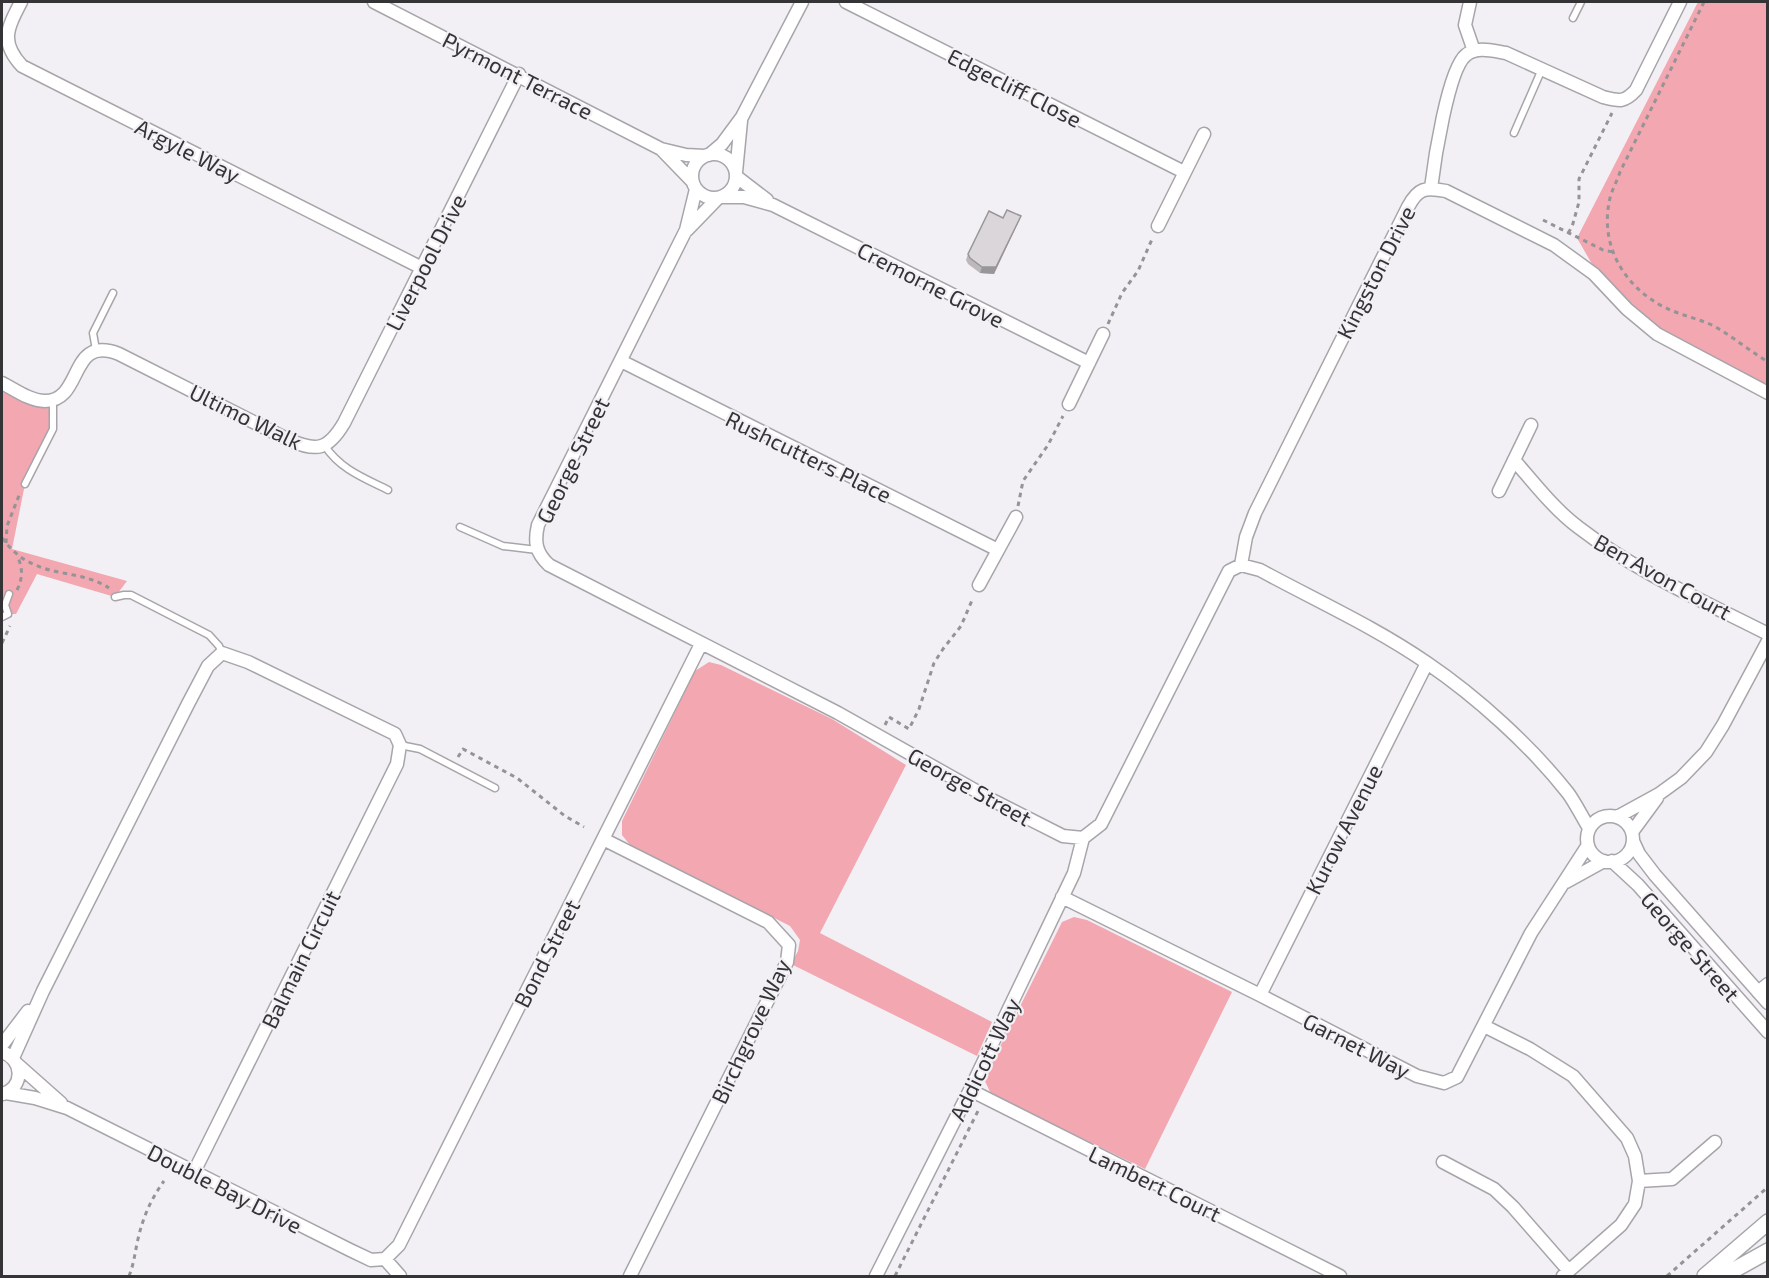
<svg xmlns="http://www.w3.org/2000/svg" width="1769" height="1278" viewBox="0 0 1769 1278" font-family="'Exo 2',sans-serif">
<rect width="100%" height="100%" fill="#f2f0f5"/>
<path fill="#f2a7b1" d="M1698 2H1767V388L1658 328 1630 305 1596 271 1577 238Z
M2 383 53 400V429L25 484 12 549 127 581 115 597 37 574 16 614H2Z
M709 662 721 665 832 719 906 765 820 933 992 1022 977 1056 791 964 798 951 800 940 790 926 630 845 622 835V821L695 671Z
M1074 917 1087 920 1232 992 1145 1169 991 1094 984 1079 1062 922Z"/>
<g fill="none" stroke-linecap="round" stroke-linejoin="round">
<g stroke="#a8a5aa" stroke-width="9">
<path id="service" d="M1573 18 1581 2
M1514 133 1542 69
M96 350 93 333 113 293
M325 446C340 469 364 478 388 490
M25 484 53 429V400
M460 527 503 546 537 550
M115 597 124 595H131L209 635 219 646 222 653
M2 617 8 614 5 605 9 594
M400 745 420 749 495 788"/>
</g>
<g stroke="#a8a5aa" stroke-width="15">
<path id="minor" d="M21 2C7 29 0 42 22 66L422 268
M374 2 661 149 686 155 704 156
M846 2 1184 172
M1470 2 1465 25 1474 51
M662 150 693 182
M692 176a22 22 0 1 1 44 0a22 22 0 1 1-44 0Z
M709 155 722 144 742 117 802 2
M736 172 741 121
M737 177 767 200
M1431 188C1434 163 1448 69 1466 55 1477 46 1493 51 1506 53L1603 97C1619 101 1624 103 1636 90L1680 2
M696 189 686 230 538 525C534 542 536 553 549 565L838 713 994 801 1063 836 1083 838 1101 824 1229 571 1241 565 1260 570C1315 600 1375 627 1427 663 1477 697 1531 746 1568 793 1576 804 1582 817 1589 828
M723 197H744L773 205 1089 363
M1158 226 1204 134
M687 230 718 198
M621 361 998 550
M2 383C14 389 30 401 45 401 84 401 68 334 119 354L289 440C317 452 328 450 344 423L519 74
M1069 404 1103 334
M1514 460C1534 483 1554 509 1578 527 1635 571 1703 601 1768 634
M1499 491 1531 425
M1241 565 1246 537 1255 513 1408 207C1418 188 1425 187 1446 191L1554 245 1594 274 1627 309 1657 334 1768 393
M979 585 1016 517
M1587 839a23 23 0 1 1 46 0a23 23 0 1 1-46 0Z
M1617 817 1659 794 1681 778 1706 752 1723 725 1768 641
M1632 832 1657 798
M603 839 768 922 789 945 787 962 630 1276
M1633 841 1639 854 1655 875 1768 1003
M1612 861 1638 885 1768 1032
M1566 882 1604 861
M1062 897 1260 995 1417 1076 1444 1083 1457 1077 1531 933 1588 845
M1758 992 1768 984
M1260 995 1427 663
M1484 1026 1530 1049 1573 1076 1627 1138 1635 1156 1639 1181 1635 1204 1621 1225 1563 1276
M2 1045 28 1011
M2 1052C23 1059 25 1086 3 1094
M13 1058 43 991 188 704 208 666 222 653 248 662 395 734 400 745 397 764 194 1172
M17 1064 61 1103
M970 1090 1340 1276
M6 1093 35 1098 67 1108 350 1250 371 1260 385 1259
M1443 1162 1494 1189 1513 1207 1569 1271
M1639 1181 1672 1179 1715 1142
M385 1259 399 1245 701 644
M385 1259 400 1276
M876 1276 970 1090 1074 873 1083 838"/>
</g>
<g stroke="#a8a5aa" stroke-width="18">
<path id="tertiary" d="M1705 1276 1768 1222
M1723 1276 1768 1251"/>
</g>
<path stroke="#949396" stroke-width="3" stroke-dasharray="4.5 4.5" stroke-linecap="butt" d="M1704 2 1620 172C1617 181 1612 190 1610 198 1599 244 1623 285 1662 306 1679 315 1697 318 1714 326 1733 337 1750 351 1768 362
M1543 220 1603 250 1613 252
M1568 233 1572 227 1579 202V179L1612 113
M1108 324 1122 293 1138 271 1153 237
M1018 506 1023 481 1048 445 1063 416
M2 538C10 548 19 558 31 563 56 576 85 572 109 588
M6 543 7 526 20 493
M17 590C23 578 23 567 17 556
M2 643 10 626
M885 725 889 717 909 729 919 709 934 663 943 649 961 626 973 598
M458 757 463 749 517 778 565 816 584 827
M129 1276C134 1264 135 1252 138 1239 143 1217 151 1199 164 1181
M895 1276 979 1109
M1667 1276 1768 1187"/>
<use href="#service" stroke="#fff" stroke-width="6"/>
<use href="#minor" stroke="#fff" stroke-width="12"/>
<use href="#tertiary" stroke="#fff" stroke-width="15"/>
</g>
<path fill="#bcb8bb" d="M1021 216 994 274 980 273 968 264 966 260 968 254Z"/>
<path fill="#999699" d="M1021 216 994 274 980 273 982 267Z"/>
<path fill="#dbd6da" stroke="#999699" stroke-width="1.5" d="M1007 210 1021 216 996 267H982L970 258 968 254 989 211 1003 218Z"/>
<g text-anchor="middle" dominant-baseline="central" stroke-width="4.5" stroke-linejoin="round" paint-order="stroke">
<g font-size="22" fill="#343335" stroke="#f2f0f5">
<text transform="translate(518 75) rotate(27)">Pyrmont Terrace</text>
<text transform="translate(1015 87) rotate(27)">Edgecliff Close</text>
<text transform="translate(188 150) rotate(27)">Argyle Way</text>
<text transform="translate(425 262) rotate(-63)">Liverpool Drive</text>
<text transform="translate(1375 272) rotate(-63)">Kingston Drive</text>
<text transform="translate(931 284) rotate(27)">Cremorne Grove</text>
<text transform="translate(246 416) rotate(26)">Ultimo Walk</text>
<text transform="translate(809 456) rotate(26)">Rushcutters Place</text>
<text transform="translate(572 460) rotate(-64)">George Street</text>
<text transform="translate(1663 576) rotate(29)">Ben Avon Court</text>
<text transform="translate(970 786) rotate(29)">George Street</text>
<text transform="translate(1343 829) rotate(-63)">Kurow Avenue</text>
<text transform="translate(1691 946) rotate(49)">George Street</text>
<text transform="translate(546 953) rotate(-63)">Bond Street</text>
<text transform="translate(300 959) rotate(-64)">Balmain Circuit</text>
<text transform="translate(750 1031) rotate(-65)">Birchgrove Way</text>
<text transform="translate(1357 1045) rotate(27)">Garnet Way</text>
<text transform="translate(984 1059) rotate(-64)">Addicott Way</text>
<text transform="translate(1155 1183) rotate(26)">Lambert Court</text>
<text transform="translate(225 1188) rotate(27)">Double Bay Drive</text>
</g>
</g>
<rect width="1769" height="1278" fill="none" stroke="#343335" stroke-width="6"/>
</svg>
